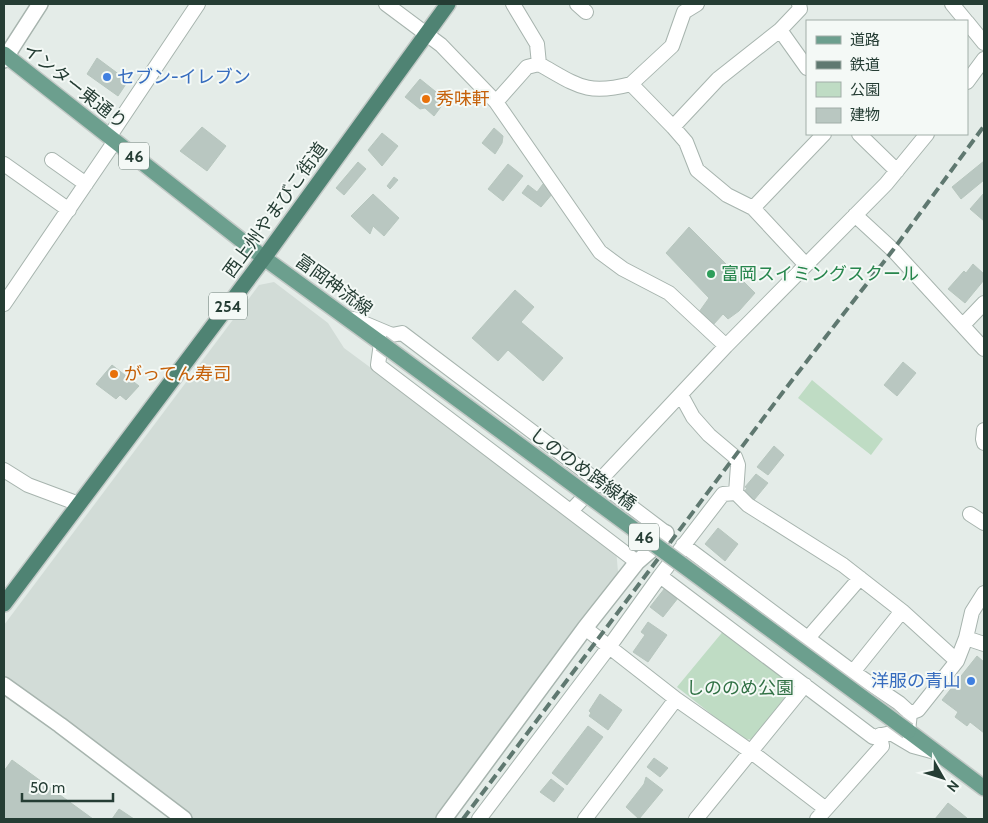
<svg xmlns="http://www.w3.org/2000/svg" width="988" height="823" viewBox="0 0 988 823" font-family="Cabin,'Noto Sans JP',sans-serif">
<rect width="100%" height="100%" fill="#e4ece8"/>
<path fill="#d2dcd7" d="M274 282 328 323 344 348 616 549 618 572 436 819H193L4 677V625L259 285Z"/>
<path fill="#bfdcc4" d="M812 380 883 439 871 455 798 398Z
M725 629 790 678 792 688 753 739 744 740 677 687Z"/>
<path fill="#b9c7c1" stroke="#b7c6be" d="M97 58 128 81 118 96 87 74Z
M420 79 446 100 434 116 425 108 420 109 405 97Z
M202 127 226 146 207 171 180 151Z
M494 128 503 136 502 143 495 154 482 143Z
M382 133 398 146 382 166 368 150Z
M984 161V180L961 199 952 187Z
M358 162 366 169 344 195 336 188Z
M508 164 523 176 503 201 488 189Z
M394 177 398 180 390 189 387 186Z
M543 184 553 193 541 207 522 193 528 185 537 192Z
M984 193V221L970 209Z
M373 194 399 218 384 236 373 226 370 234 351 216Z
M689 227 755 293 739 311 728 319 723 314 713 325 699 312 709 298 666 253Z
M973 264 984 274V280L965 303 948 289 964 271 966 273Z
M515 290 534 307 521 322 563 358 543 381 508 350 498 361 472 338Z
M903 362 916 373 897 396 884 385Z
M112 365 139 386 126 400 120 395 116 399 96 384Z
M774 446 784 455 768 475 757 467Z
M756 474 768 483 754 500 744 492 747 488 745 487Z
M718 528 738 544 725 561 705 544Z
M665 588 678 598 663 617 650 607Z
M648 622 667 635 648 662 633 652 645 635 641 632Z
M977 656 984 662V733L970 722 967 726 955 717 958 712 942 700Z
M600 694 622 710 608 730 589 716 591 713 589 711Z
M588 726 603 737 567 785 552 773Z
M654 758 668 768 660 777 647 767Z
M12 760 93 819H4V771Z
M646 777 663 790 639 819 626 807 644 784Z
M551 779 564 789 554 802 540 792Z
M948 803 962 814 968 819H935Z
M119 809 134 819H112Z"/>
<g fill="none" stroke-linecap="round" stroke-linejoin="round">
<g stroke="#a7b4ae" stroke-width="16">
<path id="minor" d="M386 4 441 45 496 102 600 252 623 269 669 293 726 346
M513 4 537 44 539 64
M577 4 586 12
M799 4 800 9 780 30 718 79 673 127 686 142 697 170 727 195 753 208 806 265
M952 4 966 21
M967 22 984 43
M780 30 807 68
M967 82 984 59
M631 84 672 46 684 12 697 4
M496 102 527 67 539 64C577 85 586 96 631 84L673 127
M859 134 897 171
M109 137 198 4
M52 160 86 184
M4 164 69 210
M753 208 824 134
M855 215 893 250 984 349
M4 304 115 141
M354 319 392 335 402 333 666 533
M963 325 984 303
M381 343 378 365 637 562
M681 395 693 417 709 435 735 457 738 465 736 493 748 505 843 565 902 611 957 661
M984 430 983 439 984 443
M4 470 28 485 79 504
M571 511 726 346 886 184 927 134
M970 514 984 523
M683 545 853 672 899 703 910 713 908 731
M660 576 873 737 891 733 913 746 935 752
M585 628 676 699
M808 638 860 578
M966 638 984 644
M853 672 902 611
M910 713 918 710 957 661 966 638 972 612 984 593
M826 809 882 746 880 735
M479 819 609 647 660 576 723 494 736 493
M585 819 676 699 750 751 826 809 817 819
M696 819 805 685"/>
</g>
<g stroke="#a7b4ae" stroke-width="18">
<path id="tertiary" d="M4 60 40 4
M4 685 60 725 184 819
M444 819 585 628 637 562 659 543 666 533"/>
</g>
<g stroke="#c2c9c6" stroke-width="18">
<path id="primary" d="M4 54 264 258 381 343
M908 731 984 788"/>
</g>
<g stroke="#c2c9c6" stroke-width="18">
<path id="trunk" d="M4 604 264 258 448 4"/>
</g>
<use href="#minor" stroke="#fff" stroke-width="14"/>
<use href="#tertiary" stroke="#fff" stroke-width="15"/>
<use href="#primary" stroke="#6c9f8e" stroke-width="15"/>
<use href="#trunk" stroke="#4f8373" stroke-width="15"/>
<path stroke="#5f7870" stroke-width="4" stroke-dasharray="10 5" stroke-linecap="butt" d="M463 819 783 392 893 250 984 126"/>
<g stroke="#c2c9c6" stroke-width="18" stroke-linecap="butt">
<path id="primary-bridge" d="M381 343 908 731"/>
</g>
<use href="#primary-bridge" stroke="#6c9f8e" stroke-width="15"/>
</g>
<g fill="#3f7fe0" stroke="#f4f9f6" stroke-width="2">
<circle cx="107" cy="77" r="5"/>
<circle cx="971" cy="681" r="5"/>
</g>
<g fill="#e8710a" stroke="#f4f9f6" stroke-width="2">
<circle cx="426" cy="99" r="5"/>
<circle cx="114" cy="374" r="5"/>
</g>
<circle fill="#2e9e5b" stroke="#f4f9f6" stroke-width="2" cx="711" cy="274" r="5"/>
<g text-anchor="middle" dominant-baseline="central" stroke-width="4" stroke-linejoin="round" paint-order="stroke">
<g fill="#f4f9f6" stroke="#63756e" stroke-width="1">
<rect x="119" y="142.5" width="30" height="27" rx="4"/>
<rect x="209" y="292.5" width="38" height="27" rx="4"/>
<rect x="629" y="523.5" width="30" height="27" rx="4"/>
</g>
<g font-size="16" font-weight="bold" fill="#253d34">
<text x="134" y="156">46</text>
<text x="228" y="306">254</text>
<text x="644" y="537">46</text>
</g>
<g font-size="18" fill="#366cbe" stroke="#f4f9f6" text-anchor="start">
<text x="117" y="77">セブン-イレブン</text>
<text x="961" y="681" text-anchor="end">洋服の青山</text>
</g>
<g font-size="18" fill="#253d34" stroke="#f4f9f6">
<text transform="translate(75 86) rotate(38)">インター東通り</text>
<text transform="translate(275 210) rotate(-54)">西上州やまびこ街道</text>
<text transform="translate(334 285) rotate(36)">富岡神流線</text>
<text transform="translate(583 469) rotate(36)">しののめ跨線橋</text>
</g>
<g font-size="18" fill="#c56008" stroke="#f4f9f6" text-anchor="start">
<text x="436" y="99">秀味軒</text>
<text x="124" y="374">がってん寿司</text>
</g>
<g font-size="18" fill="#27864d" stroke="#f4f9f6" text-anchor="start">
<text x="721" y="274">富岡スイミングスクール</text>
</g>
<g font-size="18" fill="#317145" stroke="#f4f9f6">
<text x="740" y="688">しののめ公園</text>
</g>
</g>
<rect width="988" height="823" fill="none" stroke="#253d34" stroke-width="10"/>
<rect x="806" y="20" width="162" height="115" fill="#f4f9f6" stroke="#a1aea8"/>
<rect x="816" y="36" width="25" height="8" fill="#6c9f8e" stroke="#a1aea8"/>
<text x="850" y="45" font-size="15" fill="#253d34">道路</text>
<rect x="816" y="61" width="25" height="8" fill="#5f7870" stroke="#a1aea8"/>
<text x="850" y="70" font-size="15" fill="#253d34">鉄道</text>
<rect x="816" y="82" width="25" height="15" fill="#bfdcc4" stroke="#a1aea8"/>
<text x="850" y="95" font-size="15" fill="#253d34">公園</text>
<rect x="816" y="108" width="25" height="15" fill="#b9c7c1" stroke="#a1aea8"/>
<text x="850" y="120" font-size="15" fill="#253d34">建物</text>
<g transform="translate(943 778) rotate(129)" stroke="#f4f9f6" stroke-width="4" paint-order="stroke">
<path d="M0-4L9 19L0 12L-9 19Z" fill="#253d34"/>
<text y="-8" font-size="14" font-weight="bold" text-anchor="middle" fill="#253d34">N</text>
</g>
<path d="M22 793v8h91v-8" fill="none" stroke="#253d34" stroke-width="2.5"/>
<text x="30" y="793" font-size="15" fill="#253d34" stroke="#f4f9f6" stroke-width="4" paint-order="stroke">50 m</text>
</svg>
